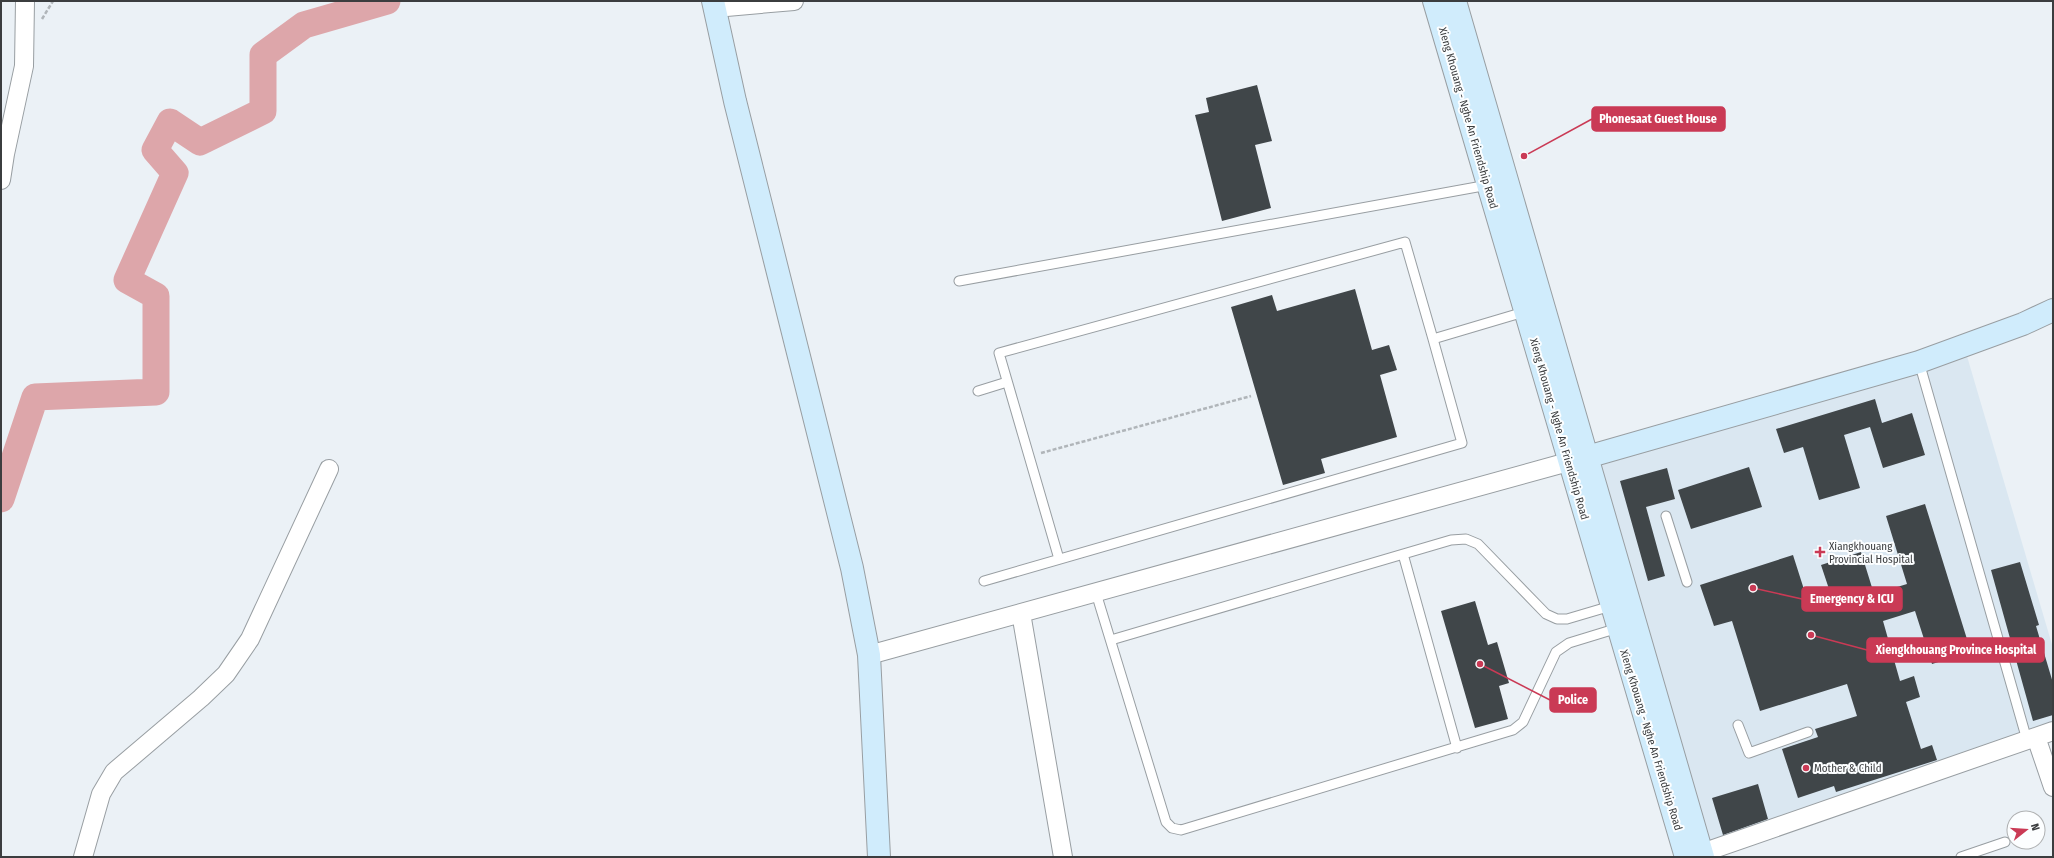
<svg xmlns="http://www.w3.org/2000/svg" width="2054" height="858" viewBox="0 0 2054 858" font-family="'Fira Sans Condensed',sans-serif">
<rect width="100%" height="100%" fill="#ebf1f6"/>
<path fill="#dae7f1" d="M1964 346 2053 648V731L1702 853 1587 457Z"/>
<g fill="none" stroke-linecap="round" stroke-linejoin="round">
<path stroke="#dda6aa" stroke-width="27" d="M1 499 35 397 156 392V296L127 280 175 173 155 150 170 122 200 142 263 111V55L304 25 387 1"/>
</g>
<path fill="#404649" d="M1257 85 1272 141 1255 145 1271 208 1222 221 1195 115 1209 112 1206 98Z
M1355 289 1372 350 1389 345 1397 370 1380 375 1397 437 1321 459 1325 473 1283 485 1231 307 1272 295 1277 311Z
M1875 399 1882 423 1912 413 1925 455 1883 468 1870 427 1844 435 1860 488 1819 500 1803 447 1784 453 1776 429Z
M1749 467 1762 507 1691 529 1678 490Z
M1667 468 1675 499 1646 507 1665 576 1648 581 1620 481Z
M1925 504 1971 652 1932 664 1915 611 1883 621 1900 681 1914 676 1920 697 1906 702 1921 749 1932 745 1937 760 1836 792 1834 786 1798 798 1782 749 1818 737 1815 729 1857 716 1847 684 1760 711 1732 621 1714 626 1700 585 1793 555 1808 602 1831 595 1821 565 1861 552 1874 594 1907 584 1886 516Z
M2020 562 2039 625 2036 626 2053 683V715L2033 721 1991 570Z
M1475 601 1488 645 1497 642 1509 683 1499 686 1508 719 1475 728 1441 611Z
M1758 784 1768 819 1723 835 1712 798Z"/>
<g fill="none" stroke-linecap="round" stroke-linejoin="round">
<g stroke="#989ea2" stroke-width="11">
<path id="lane" d="M959 281 1488 185
M1919 362 2027 740
M978 391 1007 382
M1666 516 1687 582
M1403 554 1457 748
M1059 559 999 353 1405 242 1433 339 1524 312
M984 581 1462 443 1433 339
M1096 593 1166 822 1172 828 1181 830 1513 730 1523 722 1556 652 1569 643 1618 628
M1111 640 1451 540 1466 539 1478 544 1546 614 1557 619H1567L1611 606
M1738 725 1749 753 1808 732
M1961 857 2005 842"/>
</g>
<g stroke="#989ea2" stroke-width="20">
<path id="street" d="M715 8 794 1
M1 180 5 154 24 66 25 1
M1021 613 1063 857
M869 655 1568 462
M2036 737 2053 787
M1702 853 2053 731
M83 857 101 794 114 772 201 698 226 674 250 639 329 469"/>
</g>
<g stroke="#989ea2" stroke-width="24">
<path id="secondary" d="M713 1 735 101 852 568 869 655 879 857
M1434 1 1686 857
M1455 1 1703 857
M1573 461 1919 362 2023 324 2053 310"/>
</g>
<path stroke="#b0b5b9" stroke-width="2.5" stroke-dasharray="4 2" stroke-linecap="butt" d="M42 19 53 1
M1041 453 1251 396"/>
<use href="#lane" stroke="#fff" stroke-width="9"/>
<use href="#street" stroke="#fff" stroke-width="18"/>
<use href="#secondary" stroke="#d0ecfc" stroke-width="22"/>
</g>
<g fill="#ca3a55" stroke="#fcfeff" stroke-width="1.5">
<path d="M1818 546h4v4h4v4h-4v4h-4v-4h-4v-4h4z"/>
<circle cx="1806" cy="768" r="4"/>
</g>
<g text-anchor="middle" dominant-baseline="central" stroke-width="4" stroke-linejoin="round" paint-order="stroke">
<g font-size="11" fill="#3b3d3f" stroke="#fcfeff">
<text transform="translate(1468 118) rotate(74)">Xieng Khouang - Nghe An Friendship Road</text>
<text transform="translate(1559 429) rotate(74)">Xieng Khouang - Nghe An Friendship Road</text>
<text transform="translate(1651 740) rotate(73)">Xieng Khouang - Nghe An Friendship Road</text>
</g>
<g font-size="11" fill="#3b3d3f" stroke="#fcfeff" text-anchor="start">
<text x="1829" y="546">Xiangkhouang<tspan x="1829" dy="13">Provincial Hospital</tspan></text>
<text x="1814" y="768">Mother &amp; Child</text>
</g>
</g>
<path fill="none" stroke="#ca3a55" stroke-width="1.5" d="M1524 156L1592 119M1753 588L1802 599M1811 635L1867 650M1480 664L1550 700"/>
<g fill="#ca3a55" stroke="#fcfeff" stroke-width="1.5">
<circle cx="1524" cy="156" r="4"/>
<circle cx="1753" cy="588" r="4"/>
<circle cx="1811" cy="635" r="4"/>
<circle cx="1480" cy="664" r="4"/>
</g>
<g fill="#ca3a55" stroke="#ca3a55" stroke-width="1.5">
<rect x="1592" y="107" width="133" height="24" rx="4"/>
<rect x="1802" y="587" width="100" height="24" rx="4"/>
<rect x="1867" y="638" width="177" height="24" rx="4"/>
<rect x="1550" y="688" width="46" height="24" rx="4"/>
</g>
<g font-size="12" text-anchor="middle" font-weight="bold" fill="#fff">
<text x="1658" y="123">Phonesaat Guest House</text>
<text x="1852" y="603">Emergency &amp; ICU</text>
<text x="1956" y="654">Xiengkhouang Province Hospital</text>
<text x="1573" y="704">Police</text>
</g>
<rect width="2054" height="858" fill="none" stroke="#3b3d3f" stroke-width="4"/>
<g transform="translate(2026 830) rotate(73)"><circle r="19" fill="#fcfeff" stroke="#afb1b2"/>
<path d="M0-3L7 15L0 10L-7 15Z" fill="#ca3a55"/>
<text y="-6" font-size="11" font-weight="bold" text-anchor="middle" fill="#3b3d3f">N</text>
</g>
</svg>
